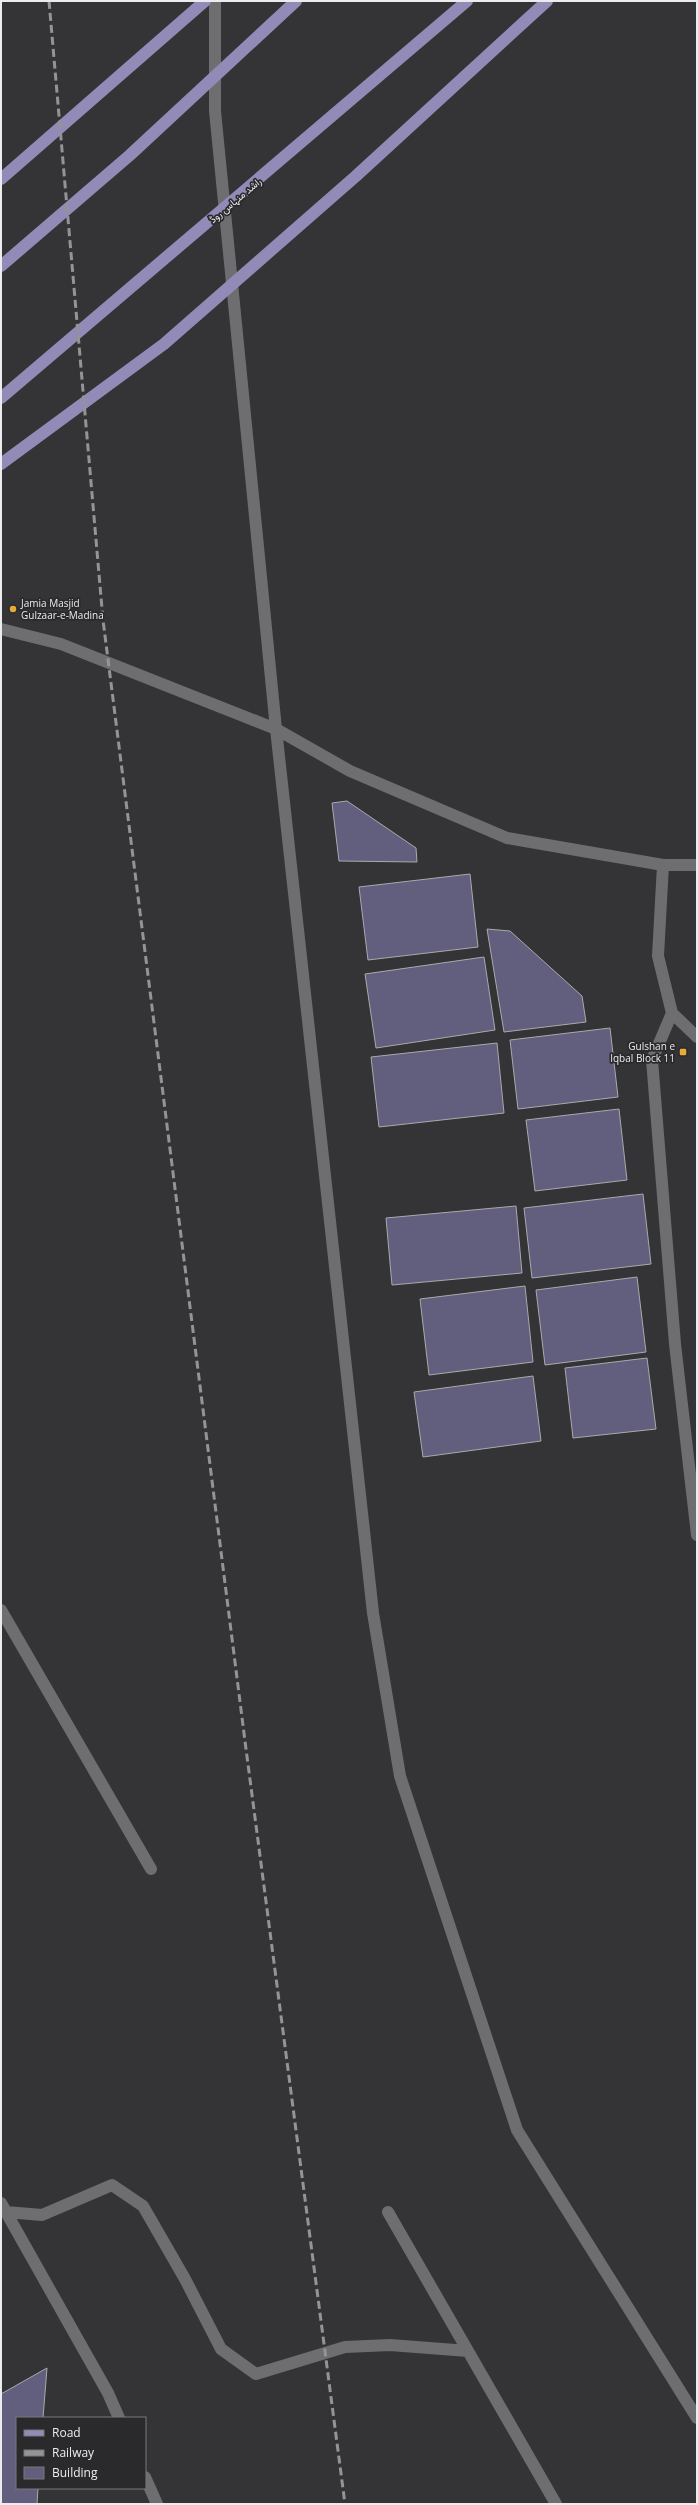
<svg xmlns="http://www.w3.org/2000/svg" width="698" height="2505" viewBox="0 0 698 2505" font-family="'Open Sans',Vazirmatn,sans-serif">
<rect width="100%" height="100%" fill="#343437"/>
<path fill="#625e7d" stroke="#aaaaad" d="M347 801 416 848 417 862 339 861 332 803Z
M470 874 478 947 368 960 359 887Z
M487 929 510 931 582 996 586 1022 504 1032Z
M484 957 495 1030 376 1048 365 974Z
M610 1028 618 1097 518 1109 510 1040Z
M497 1043 504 1113 379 1127 371 1057Z
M619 1109 627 1180 535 1191 526 1120Z
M643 1194 651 1264 532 1278 524 1208Z
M516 1206 522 1273 392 1285 386 1218Z
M637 1277 646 1352 545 1365 536 1290Z
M525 1286 533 1362 429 1375 420 1299Z
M647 1358 656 1429 573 1438 565 1368Z
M533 1376 541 1441 423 1457 414 1392Z
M47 2368 43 2418H17V2488H38L37 2504H1V2394Z"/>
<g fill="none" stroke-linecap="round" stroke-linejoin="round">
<path stroke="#6e6e71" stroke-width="12" d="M215 1V111L276 729 373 1613 400 1776 517 2130 697 2418
M1 629 61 644 276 729 350 771 507 838 663 865H697
M663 865 658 956 672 1013 697 1037
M672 1013 652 1060 675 1344 697 1535
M1 1610 151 1869
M1 2203 6 2212 42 2215 112 2185 143 2206 185 2279 221 2349 256 2374 345 2347 390 2345 468 2351
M6 2212 108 2393 119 2418
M388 2212 556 2504
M145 2477 157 2504"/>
<path stroke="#938bb7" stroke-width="12" d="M1 179 205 1
M1 266 130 155 296 1
M1 398 467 1
M1 464 164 344 356 176 547 1"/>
<path stroke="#949496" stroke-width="3" stroke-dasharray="8 4" stroke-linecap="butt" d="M49 1 103 620 246 1749 345 2504"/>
</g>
<g fill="#e6ad36" stroke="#2a2a2c" stroke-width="1.5">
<circle cx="13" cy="609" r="4"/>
<rect x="679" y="1048" width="8" height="8" rx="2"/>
</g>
<g text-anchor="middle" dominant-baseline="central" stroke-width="3.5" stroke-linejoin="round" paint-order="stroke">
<g font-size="10" fill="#ececee" stroke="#2a2a2c">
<text transform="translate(235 200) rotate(-40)">راشد منہاس روڈ</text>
</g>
<g font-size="10" fill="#ececee" stroke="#2a2a2c" text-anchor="start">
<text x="21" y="603">Jamia Masjid<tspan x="21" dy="12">Gulzaar-e-Madina</tspan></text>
<text x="675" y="1046" text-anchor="end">Gulshan e<tspan x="675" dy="12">Iqbal Block 11</tspan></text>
</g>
</g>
<rect width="698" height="2505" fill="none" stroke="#ececee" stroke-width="4"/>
<rect x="16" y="2417" width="130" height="72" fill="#2a2a2c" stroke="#78787a"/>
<rect x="24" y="2430" width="20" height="6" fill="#938bb7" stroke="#78787a"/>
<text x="52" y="2437" font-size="12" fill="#ececee">Road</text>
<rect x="24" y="2450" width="20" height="6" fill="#949496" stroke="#78787a"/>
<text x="52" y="2457" font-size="12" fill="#ececee">Railway</text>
<rect x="24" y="2467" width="20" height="12" fill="#625e7d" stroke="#78787a"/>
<text x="52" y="2477" font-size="12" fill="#ececee">Building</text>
</svg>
